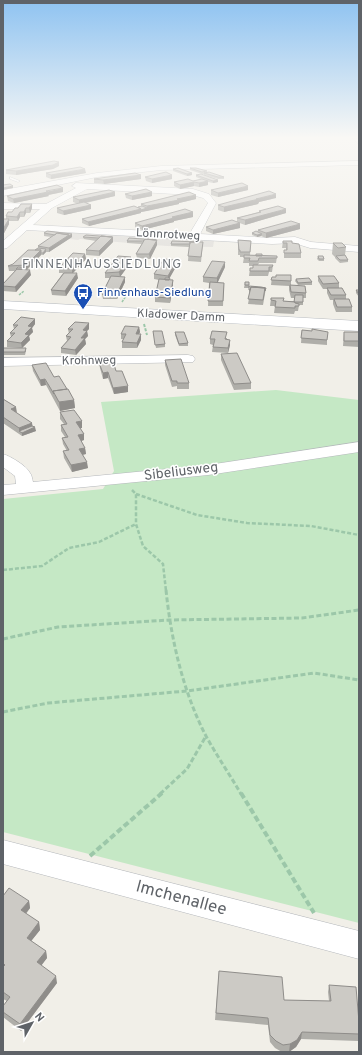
<svg xmlns="http://www.w3.org/2000/svg" width="362" height="1055" viewBox="0 0 362 1055" font-family="Overpass,sans-serif">
<rect width="100%" height="100%" fill="#f1efe8"/>
<path fill="#e0deda" d="M51 231 214 241 213 247 167 246 80 239 78 240 44 236Z"/>
<path fill="#c5e8c5" d="M276 390 359 400V923L3 832V499L103 489 114 471 101 402Z"/>
<g fill="none" stroke-linecap="round" stroke-linejoin="round">
<g stroke="#b5b8bc" stroke-width="1">
<path id="service" d="M10 177 20 181 18 182 10 179Z"/>
</g>
<g stroke="#b5b8bc" stroke-width="1">
<path id="minor" d="M353 139H359V144Z
M359 161V165L161 170 97 177 3 196V190L97 173 161 166Z
M76 183 193 189 209 194 216 203 200 234 272 238 295 237 311 242 359 246V252L310 248 294 243 272 244 27 230 7 248 3 249V241L40 209H3V203L46 204 76 188 72 186ZM87 189 192 195 203 198 208 203 190 233 33 225 52 208Z
M188 355 193 356 195 359 193 362 3 366V358Z
M359 442V452L208 475 3 495V485L16 484 15 476 3 467V454C10 456 27 466 30 473 32 475 32 479 33 482L208 465Z
M3 840 359 931V959L3 864Z"/>
</g>
<g stroke="#b6babf" stroke-width="1">
<path id="secondary" d="M3 301 359 321V331L3 309Z"/>
</g>
<path stroke="#9cc7a9" stroke-width="1.5" stroke-dasharray="2.5 1" stroke-linecap="butt" d="M19 295 24 291
M122 302 126 296"/>
<path stroke="#9cc7a9" stroke-width="2" stroke-dasharray="3 1.5" stroke-linecap="butt" d="M144 324 147 335"/>
<path stroke="#9cc7a9" stroke-width="2.5" stroke-dasharray="4 2" stroke-linecap="butt" d="M132 490 136 494V524L143 546 163 564 166 591
M136 494 197 515 247 523 311 526 359 535
M3 570 42 566 69 548 99 542 136 524"/>
<path stroke="#9cc7a9" stroke-width="3" stroke-dasharray="5 2.5" stroke-linecap="butt" d="M166 590C171 639 183 692 206 736 217 756 230 775 241 794
M3 639 58 627 169 620 302 618 359 610
M3 712 48 703 187 691 314 673 359 680
M160 794 187 769 206 736"/>
<path stroke="#9cc7a9" stroke-width="4" stroke-dasharray="6 3" stroke-linecap="butt" d="M241 793 314 913
M90 856 162 793"/>
<use href="#service" fill="#fff" fill-rule="evenodd"/>
<use href="#minor" fill="#fff" fill-rule="evenodd"/>
<use href="#secondary" fill="#fff" fill-rule="evenodd"/>
</g>
<path fill="#afaea9" d="M59 166 53 169 16 175 6 174V170Z
M190 168 224 177V179H218L204 175V174H202L190 170Z
M173 169 192 173V175L187 176 173 171Z
M46 173H86L51 179 46 177Z
M141 175V179L104 184 94 183V179Z
M172 175V179L152 183 146 181 145 177Z
M196 175 218 180V182L213 183 208 182V185L199 187 194 186 180 189 174 186V182L193 181 201 179 196 177Z
M211 190H248L218 197 211 195Z
M63 192 48 195 49 196 14 203 8 201 7 196Z
M115 192V196L86 203 91 205V209L64 215 57 213V208L78 204 73 202V197Z
M152 192V196L132 200 126 198 125 194Z
M196 195V199L179 203V204L141 212V213L89 226 82 223V219L141 207V204Z
M276 198 259 202 258 204 224 212 218 210V205Z
M32 204V208L30 213H26L24 217H20L18 221H9V224L3 235V219H6V216L18 208Z
M259 211 286 213 245 225 237 222V218L259 212Z
M193 212V217L174 221V222L142 230 135 227V223Z
M240 223V228L213 234 206 231V227Z
M300 229 266 238 261 236 257 237 252 235V233L257 232 258 230Z
M44 233 72 234V237L49 252H46L43 255H41L27 270 31 275 16 292 3 291V284L15 271H9L8 266 13 264 38 248V246L52 237 44 236Z
M86 235 113 242 99 256 86 255V250L96 241 84 239 83 237Z
M129 238 157 245 150 259 137 258 136 254 142 244 127 243V241Z
M238 240 251 241 250 255 277 256 276 263H259L258 265H273L272 272H269L268 276H249L250 268H253V266H249V263H243L244 257H240V255H238Z
M283 241 292 243 301 253V258H284V250H286V248H282Z
M199 242H203L201 262 188 261 189 247 171 246V244Z
M333 243 346 247 345 255 348 260V262L340 263 335 258V257L332 254Z
M85 254 86 259 73 273 78 278 66 296 52 295 51 290 63 273H59V268Z
M318 256 324 259V261H319L317 259Z
M131 257V262L120 277 125 282 117 299H103L102 294 110 278H105V273Z
M177 265 169 278 170 280H173V285L170 303 155 302V297L159 280 154 279V274Z
M225 267 217 283H224L223 306H208L209 283 203 282V277Z
M291 275V285L306 293V298H303V305H299L298 311H295L294 314 274 313 275 306H270L271 298 283 301H294V298H291L289 290V286L271 285 272 277H276Z
M318 276 339 283V288L346 295V299L352 307V312H336L333 304V300H330L327 293V289H323L318 281Z
M296 279 312 282V285H298L295 281Z
M245 282H249V288H244Z
M266 288 263 305 248 304 250 293 249 292V290Z
M356 290H359V297L356 293Z
M35 324 32 328 33 332 29 336 30 340 22 348 26 351 25 355H3V348H21L7 347V341L11 337 10 333 14 329 13 325Z
M139 327 140 332 139 334 141 340 137 348H122V342L123 339H121V334Z
M68 329H89L87 331 88 336 85 339 86 344 76 355 61 353V348L67 341 66 336 69 334Z
M302 330 327 340V345L301 343Z
M153 331 165 344V347L156 348Z
M175 332 188 343V346H179L175 335Z
M344 332H359V347L343 346Z
M227 338V340L230 345 228 353 212 352 213 345 210 344V339Z
M221 354 251 383V389L234 390 221 360Z
M165 360 189 383V389H177V386L172 387 165 365Z
M99 363 128 392 114 394 108 378 103 379 100 368Z
M32 365 54 377 67 389 74 400 75 408 60 411 46 385 41 386 33 371Z
M3 399 16 407V413L32 423V426L36 431 22 436 3 423Z
M60 412 82 428H80L84 434V440L81 441 85 448 86 454 83 455 88 468 72 472 64 458 63 451H67L63 444 62 438 65 437 61 431V425L64 424 60 419Z
M3 896 29 901 30 908 26 914 39 922 40 930 31 941 46 951 47 958 41 965 57 983 21 1031 3 1017V1006L7 1001 3 999Z
M219 971 284 1000 329 1001 328 992 329 985 359 1022V1038L358 1041 301 1039 296 1047 289 1052H282L275 1048 270 1042 268 1025 215 1020Z"/>
<path fill="#8f8d8a" d="M59 162V166L53 169 16 175V171Z
M85 169 86 173 51 179V175Z
M192 173V175L187 176V174Z
M141 175V179L104 184 103 180Z
M172 175V179L152 183V179Z
M218 180V182L213 183V181Z
M208 181V185L199 187V183Z
M194 182V186L180 189V185Z
M13 186V188L3 190V188Z
M248 186V190L218 197V193Z
M63 188V192L48 195 49 196 14 203 13 199Z
M115 192V196L79 204V200Z
M152 192V196L132 200V196Z
M276 194V198L259 202 258 204 224 212V207Z
M196 195V199L179 203V204L147 211V206Z
M32 204V208L30 213 29 208Z
M91 205V209L64 215 63 211Z
M26 208V213L24 217V212Z
M147 208V211L141 212V213L89 226 88 222 141 209Z
M286 209V213L245 225V220Z
M20 212V217L18 221 17 217Z
M193 212V217L174 221V222L142 230V226L172 217Z
M9 219V224L3 235V229Z
M240 223V228L213 234V230Z
M300 224V229L266 238V233Z
M72 234V237L69 239 49 252V248L69 235Z
M262 234 261 236 257 237V235Z
M113 237V242L99 256V251Z
M157 240V245L150 259 149 254Z
M46 249V252L43 255V253Z
M41 250V255L26 270V265Z
M85 254 86 259 72 274V269Z
M131 257V262L120 277 119 272Z
M177 260V265L168 281V276Z
M225 262V267L217 284V278Z
M30 270 31 275 16 292 15 287Z
M77 273 78 278 66 296 65 291Z
M125 277V282L117 299V294Z
M173 280V285L170 303V298Z
M35 319V324L32 328 33 332 29 336 30 340 22 348 21 343 28 326Z
M89 323V329L87 331 88 336 85 339 86 344 76 355 75 350 81 338 83 330Z
M139 327 140 332 136 340V334Z
M141 334V340L137 348V343Z
M230 340V345L228 353V348Z
M108 372V378L103 379V373Z
M45 379 46 385 41 386 40 380Z
M128 386V392L114 394 113 388Z
M74 400 75 408 60 411 59 402Z
M16 407 17 413 11 409Z
M82 421V428L77 429 76 422Z
M32 423 33 428 35 427 36 431 22 436V433L19 431V428Z
M84 434V440L78 442V435Z
M85 448 86 454 80 455 79 449Z
M87 462 88 468 72 472 71 465Z
M29 901 30 908 22 918 21 910Z
M39 922 40 930 28 945 27 938Z
M46 951 47 958 38 970 37 962Z
M56 976 57 983 21 1031 20 1024Z
M302 1032 301 1039 296 1047 289 1052 290 1044Z"/>
<path fill="#cccac5" stroke="#8f8d8a" d="M54 161 59 162 53 165 16 171 6 170Z
M80 167 85 169 51 175 46 173Z
M178 168 192 173 187 174 173 169Z
M190 168H196L207 171 202 172Z
M166 172 172 175 152 179 145 177Z
M209 172 224 177H218L204 173Z
M135 173 141 175 103 180 94 179Z
M201 174 218 180 213 181 196 175Z
M188 179 193 181 202 179 208 181 199 183 194 182 180 185 174 182Z
M242 183 248 186 218 193 211 190Z
M10 184 13 186 3 188V185Z
M57 185 63 188 46 191 48 192 13 199 7 196Z
M146 189 152 192 132 196 125 194Z
M109 190 115 192 79 200 73 197Z
M269 191 276 194 256 199H259L224 207 218 205Z
M189 192 196 195 177 199 179 200 147 206 141 204Z
M84 202 91 205 63 211 57 208Z
M21 204H32L29 208H26L24 212H20L17 217 6 216 8 212H12L15 208H18Z
M134 206 141 209 88 222 82 219Z
M142 206 147 208 141 210V209L138 207Z
M278 206 286 209 245 220 237 218 261 212 259 211Z
M185 209 193 212 172 217 174 218 142 226 135 223Z
M3 219H9L3 229Z
M232 220 240 223 213 230 206 227Z
M291 221 300 224 266 233 258 230Z
M47 231 72 234 69 236V235L57 233 55 235 44 233Z
M256 231 262 234 257 235 252 233Z
M57 233 69 235 49 248 38 246Z
M86 235 112 237 101 236 99 238 83 237Z
M101 236 113 237 99 251 86 250Z
M129 238 156 240 145 239 143 241H127Z
M145 239 157 240 149 254H136Z
M238 240 251 241 250 252H240V250H239Z
M172 241 199 242H190V244H171Z
M283 241H292V243L299 244 301 253H284V250H287V243H283Z
M190 242H203L201 257 188 256Z
M333 243H342L346 247 338 248Z
M38 248 46 249 43 253H41V250H35Z
M28 250H41L26 265 8 266 13 264Z
M73 253 85 254 72 269 59 268Z
M256 254H262V256H256Z
M244 255 277 256V258H259L258 261H249L250 258H244Z
M345 255 348 260H340L336 256Z
M118 256 131 257 119 272 105 273Z
M318 256H323L324 259H319Z
M164 259 177 260 168 276 154 274Z
M212 261 225 262 217 278 203 277Z
M253 265H273L272 267H269V271H250V268H253Z
M18 267 26 268 24 269H16Z
M17 269 30 270 15 287 3 286V284Z
M64 273H77L65 291 51 290Z
M276 275H291V281L271 280 272 277H276Z
M111 276 125 277 117 294H102Z
M318 276H334L339 283 323 284Z
M165 278H170L169 280H165Z
M309 278 312 282 298 283 296 279Z
M159 279 173 280 170 298 155 297Z
M210 282 224 283 223 301H208Z
M245 282H249V285H245Z
M290 285 305 286 306 293 291 292Z
M249 286 261 287 266 288 265 291V288L251 287 250 290H249Z
M251 287 265 288 263 300 248 299Z
M327 288H342L346 295H331Z
M356 290H359V294Z
M295 295H303V302H294Z
M271 298H284L283 301 295 302V303L299 304V306H295V308L275 307 276 301 271 300Z
M334 299H349L352 307H337Z
M21 317 35 319 28 326 32 327 25 334 29 335 21 343 7 341 15 333H10L18 325H13Z
M75 322 89 323 83 330 87 331 81 338H85L75 350 61 348 71 337 66 336 73 329H68Z
M125 326 139 327 136 334H141L137 343 122 342 126 334H121Z
M312 329 328 332 327 340 301 338 302 330 312 331Z
M153 331H162L165 344 155 345Z
M212 331 227 332 225 339 230 340 228 348 213 347 215 339H210Z
M175 332H184L188 343 179 344Z
M344 332H359V341H344Z
M3 348H26L25 352H3Z
M237 353 251 383 234 384 221 354Z
M181 359 189 383H177V381H172L165 360Z
M113 361 116 371H122L128 386 113 388 108 372 103 373 99 363Z
M46 363 54 377 59 376 67 389 53 391 54 394 45 379 40 380 32 365Z
M68 389 74 400 59 402 53 391Z
M3 399 16 407 11 409 32 423 19 428 3 417Z
M74 410 82 421 76 422 84 434 78 435 85 448 79 449 87 462 71 465 63 451 69 450 62 438 68 437 61 425 67 424 60 412Z
M32 426 35 427 22 433 19 431Z
M9 888 29 901 21 910 39 922 27 938 46 951 37 962 56 976 20 1024 3 1012V1006L10 997 3 992V967L5 965 3 963V896Z
M219 971 282 977 284 1000 331 1001 329 985 356 987 359 1022V1034L302 1032 297 1040 290 1044 283 1045 276 1041 270 1035 268 1018 216 1013Z"/>
<linearGradient id="sky" x2="0" y2="1"><stop stop-color="#8fc3f1"/><stop offset="0.48" stop-color="#f9f8f5"/><stop offset="1" stop-color="#f9f8f5" stop-opacity="0"/></linearGradient>
<rect width="362" height="287" fill="url(#sky)"/>
<defs>
<g id="bus-pin" transform="scale(1)"><path d="M0 17L-7.5 6A9.5 9.5 0 1 1 7.5 6Z" fill="#1a4fb4" stroke="#fff"/><path d="M-5-6H5V4H4V6H2V4H-2V6H-4V4H-5ZM-3.5-4V0h7V-4ZM-3.5 1.2v1.5H-2V1.2ZM2 1.2v1.5H3.5V1.2Z" fill="#fff"/></g>
</defs>
<g fill-rule="evenodd">
<use href="#bus-pin" x="83" y="293"/>
</g>
<g text-anchor="middle" dominant-baseline="central" stroke-width="3" stroke-linejoin="round" paint-order="stroke">
<g font-size="12" fill="#5f6368" stroke="#fff">
<text transform="translate(168 235) rotate(3)">Lönnrotweg</text>
<text transform="translate(181 316) rotate(3)">Kladower Damm</text>
<text transform="translate(89 361) rotate(-1)">Krohnweg</text>
</g>
<g font-size="12" fill="#164399" stroke="#fff" text-anchor="start">
<text x="97" y="293">Finnenhaus-Siedlung</text>
</g>
<g font-size="13" letter-spacing="1" fill="#70757a" stroke="#fff">
<text x="102" y="265">FINNENHAUSSIEDLUNG</text>
</g>
<g font-size="14" fill="#5f6368" stroke="#fff">
<text transform="translate(181 472) rotate(-7)">Sibeliusweg</text>
</g>
<g font-size="17" fill="#5f6368" stroke="#fff">
<text transform="translate(181 899) rotate(15)">Imchenallee</text>
</g>
</g>
<rect width="362" height="1055" fill="none" stroke="#5f6368" stroke-width="8"/>
<g transform="translate(32 1023) rotate(51)" stroke="#ffffff" stroke-width="3" paint-order="stroke">
<path d="M0-3L7 15L0 10L-7 15Z" fill="#5f6368"/>
<text y="-6" font-size="11" font-weight="bold" text-anchor="middle" fill="#5f6368">N</text>
</g>
</svg>
